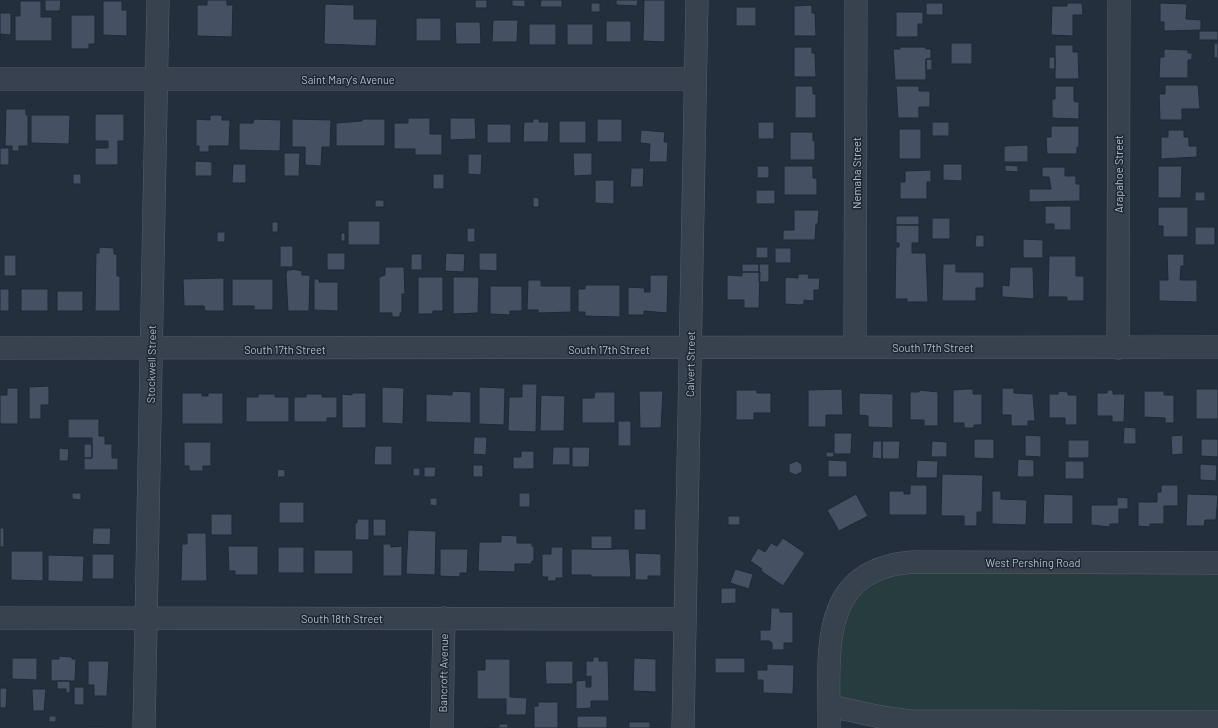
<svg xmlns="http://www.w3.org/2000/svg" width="1218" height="728" viewBox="0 0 1218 728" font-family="Barlow,sans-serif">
<rect width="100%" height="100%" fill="#242f3e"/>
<path fill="#263c3f" d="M1218 563V722H1076L830 706V642L866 574Z"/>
<path fill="#455162" stroke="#1f2835" d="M45 0H61L60 11H45Z
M207 0H227V5H233L232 37 197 36V5H207Z
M475 0H487V8H475Z
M512 0H525V7L512 6Z
M541 0H562V7H540Z
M616 0H638L637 6 616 5Z
M644 0H665V42L643 41Z
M20 1H41V17H52V41H15V16H20Z
M103 1H122V10H127V36L103 35Z
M591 3H600V12H591Z
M926 3H943V15H926Z
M1067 3H1082L1083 15H1073V36L1051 35 1052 6H1067Z
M1160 3 1187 4 1186 19 1201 20V30L1164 31V22H1160Z
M325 4 354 5V19H377L376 46 324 44Z
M812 5V13H815L816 36H794V6Z
M736 7H756V26H736Z
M896 12H923V24H918V37H896Z
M0 13H11V35L0 34V41Z
M71 15H95V44H89V49H71Z
M416 18H441V41H416Z
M493 20H518L517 42H492Z
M606 21H631V42H606Z
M455 22H480L481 44H456Z
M529 24H556V45H529Z
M567 24H593V45H567Z
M1199 31H1218V40H1199Z
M951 43H972V64H951Z
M1214 43H1218V58H1214Z
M1055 45H1073V52H1078L1079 79H1055Z
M794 47H812V53H815L816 77H794Z
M900 47H926V49H931V59H926V80H895L893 49H900Z
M1164 49 1188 50V53H1192V60H1188V78H1159L1160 57H1164Z
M1049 57H1055V69H1049Z
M926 59H932V70H926Z
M1165 85H1198L1200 109H1182V120H1160L1159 94H1165Z
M795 86H813V94H816V118H795Z
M896 86H919V91H930V107H919V118H898Z
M1055 86H1074V100L1075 102H1079V119L1052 118V99H1055Z
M6 109H26V115H28V146H19V151H12V146H5Z
M95 114H124V141H118V165H95V148H108V141H95Z
M31 115H70L69 144 31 143Z
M210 115H222V120H230L229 146H209V152H199V146H196V119L210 120Z
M408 118H430V134H442V155H415V149H394V123H408Z
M450 118H475L476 139 450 140Z
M254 119 281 120 280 151 239 150V123H253Z
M292 119 331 120 330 147H322L321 166 305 165V147H292Z
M362 119H385V146H336V123L362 121Z
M533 119H539V122H549L548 142H523L524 122H533Z
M597 119H622V142H597Z
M559 121H586V143H559Z
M758 122H774V139H758Z
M932 122H949V136H932Z
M487 124H511V143H487Z
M1051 126H1079V147H1077V154H1047L1046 137H1051Z
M899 129H921V159H899Z
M641 130 665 132 664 142H668L667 162H649L650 144 640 143Z
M1168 130H1184V137H1189V146H1197V157L1161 159V137H1168Z
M790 132H813V141H815V160H790Z
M1028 145V162H1004V146Z
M0 148H9V165H0Z
M284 153H300L299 176H284Z
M573 153H592V175L574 176Z
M468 154H482L481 175 468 174Z
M195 161 212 162V176H195Z
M233 164H246V183H232Z
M943 164H962V181L943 180Z
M1005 165 1018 166V172L1005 171Z
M757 166H769V178H757Z
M784 166H813V178H817V195H784Z
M1158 166H1182L1181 198H1158Z
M1042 167H1065V176H1076V184H1080V201L1029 202V189H1051L1049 177H1042Z
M631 168H644L643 187H630Z
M931 170V182H927V199H900V182H905V171Z
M73 174H81V184H73Z
M433 174H444V189H433Z
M595 180H614V204L595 203Z
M756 190H775V204H756Z
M1195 192H1205V201H1195Z
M533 197 539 198V207H533Z
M375 200H384V207H375Z
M1045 206H1071V230H1054V224H1045Z
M1158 207H1188V237H1163V226H1158Z
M794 210H819L818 224H816L815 240H783V230H794Z
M896 216H919V225H896Z
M932 218H950V239H932Z
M348 221H380V245H348Z
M272 222H278V232H272Z
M896 225H919V243H912V253H926L928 302H907V299H895L896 247H899V243H896Z
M1195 227H1215V245H1195Z
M467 228H475V242H467Z
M217 232H225V242H217Z
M341 233H345V241H341Z
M976 235H984V247H975Z
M1023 239 1043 240V258H1023Z
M280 246H293V267H280Z
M99 247 114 248V254H117V276H120V311H95L96 253H99Z
M756 247H768V258H756Z
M775 248H791V263H775Z
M327 253H345V270H327Z
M446 253 465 254 464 272 445 271Z
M479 253H497V271L479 270Z
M411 254H422V270H411Z
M1167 254H1184V266H1181L1180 280H1197V302L1159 301V280H1168Z
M4 255H16V276H4Z
M1049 256H1076V276H1084V301H1067V297H1048Z
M742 264H759V272H742Z
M759 264H769V282H759Z
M943 264H956V272H984V288H976V301H942Z
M385 267H404L405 294H402V313H400V317H392V313H379V277L385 275Z
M1010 267H1033L1034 299 1002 297V285L1009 286Z
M292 269 302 271V275H310L309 311H288L286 275 287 270H292Z
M742 272H760L759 308H744V300H727V275L742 276Z
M798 274H809L808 278H820L819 290H814V301L804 300V304L799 305 785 304V277L798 278Z
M650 275H668L667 313 644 311V315H628V287L645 288 644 292H650Z
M418 277H443V311H433V314H418Z
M453 277H479L478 313 453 314Z
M224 278V311H205L204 306H184L183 279Z
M232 279H273V310H254V306H232Z
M314 279H319V282H338V311L314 310Z
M528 280H541V286H571V312L538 313V310H527Z
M585 285H620V317L585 316V312H578V289H585Z
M490 286H522V311H510V315L490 314Z
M0 289H9V311H0Z
M21 289H48V311H21Z
M57 291H83V311H57Z
M522 384H537L536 432 508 431 509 397H522Z
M49 386V405H41V419H29V387Z
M382 387 404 388 403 424 382 423Z
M479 387 505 388 504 425 479 424Z
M7 388H18V424H0V395H7Z
M1002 388H1014V393L1033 394 1035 421H1028V426H1011V415H1002Z
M842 389 843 415H826V427H808V390Z
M967 389H973V394H982V425H974V428H964V423H953V390Z
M1196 389H1218V419H1196Z
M736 390H757V393H771V413H754V420H736Z
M919 390 938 392V426H924V420H910V392H919Z
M1107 390H1113V394H1125L1124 422H1112V416H1097V393H1107Z
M452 391 471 392V423L426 422V394L452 395Z
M639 391H663L661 428H640Z
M1058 391 1068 392V395H1077V425H1065V418H1049V394H1058Z
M1144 391H1164V395H1174V423H1165V418L1144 417Z
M595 392H615V423H582V398H594Z
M182 393H202V396H208V393H223V424H182Z
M352 393H366V428H342V394L352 395Z
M859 393 893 394V428L868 427V416L859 415Z
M258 394H275V397H289V422H246V397H258Z
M306 394H322V397H337V418H327V422H294V397H306Z
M541 395 565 396 564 431H540Z
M68 419H99V436H105V444H112V458H118V470H84V458H92V438H68Z
M618 421H631V446H618Z
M1124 427 1136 428V444H1123Z
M834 433H852L851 454H834Z
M1025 435 1041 436V457L1025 456Z
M1183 435V454L1172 455 1171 436Z
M474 437H487L486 455 473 454Z
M974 439H994V459L974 458Z
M1201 439H1218V457L1201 456Z
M1068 440H1089V458H1068Z
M873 441H882V459L872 458Z
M882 441H900L899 459H882Z
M932 441 947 442V457H931Z
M184 442H211V466H203V471H189V466H184Z
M84 444H92V458H84Z
M375 446H392V465H374Z
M553 447H570V465H552Z
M572 447H590L589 467H572Z
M59 448 69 449 68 461H59Z
M521 451H534V469H513V457H521Z
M826 452H834V457H826Z
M1018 459 1034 460V477H1017Z
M828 460 847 461V477H828Z
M917 460 938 461 937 478H916Z
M797 461 802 465V472L795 475 789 472V464Z
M1065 461H1084V479H1065Z
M1200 464 1217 465 1216 481 1200 480Z
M473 465H483V477H473Z
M424 467H436L435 477H424Z
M413 468H420V476H413Z
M278 469 285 470V477H277Z
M942 474 983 475 982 512H977V526H964V516H941Z
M910 485H927V515H889V491H904V494H910Z
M1161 485H1178V506H1164V524H1150V527L1138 526V502H1157V492H1161Z
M992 491H1001V499L1027 500 1026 525 992 524Z
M72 493H81V500L72 499Z
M519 493H530V507H519Z
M856 494 868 516 839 531 827 510Z
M1044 494 1073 495V524H1043Z
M1187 494 1218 495 1216 520H1205L1204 526H1186Z
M1117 497 1128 498V509H1119V524H1110V527L1091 525V505H1117Z
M430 498H437V506L430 505Z
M279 502H304V523H279Z
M634 509H646V530H634Z
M211 514H232V535H211Z
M728 516H740V525H728Z
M357 519H369V540H355V523H357Z
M373 519H386V536H373Z
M0 528H4V547H0Z
M93 528H111L110 545 92 544Z
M408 530 436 531 435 575 406 574Z
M187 533H206L207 581H181L182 544H187Z
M501 535 517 536V543H532V546H534V561H532L531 564H515V572L478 571 479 542H501Z
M591 536H612V549H591Z
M783 538 805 553 783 586 761 571 762 569 750 561 758 548 765 552 771 543 777 546Z
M383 544H391V547L402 546V576H383Z
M228 546H258V575H235V571H229Z
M278 547H304V573H278Z
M551 547H563V578H556V581H547L548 577H542V554H551Z
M440 549H468L467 573H460V577L440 576Z
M571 549H629L631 577H591V575H571Z
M314 550H353V574H314Z
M11 551H43V581L11 580Z
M635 553 661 554V576H648V580H635Z
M92 554H114V579H92Z
M48 555 84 556 83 582 48 581Z
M735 569 753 574 749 589 730 583Z
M721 588H736V603L721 604Z
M771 608H780V612H793V643H784V650H772V643L770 641H760V630H770Z
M59 656 72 657V659H76L75 681H51V659H59Z
M593 657H599V661H608L609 701H591V708L576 709V681L586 680V687H591V676L586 677V661H593Z
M12 658H37V680L12 679Z
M634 658 656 659V692L633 691Z
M715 658H745V673H715Z
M485 659H510V697L527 698 526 715H506V699H477V670H485Z
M88 661H109L107 696H94V685H88Z
M545 661H573V684H546Z
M767 664 794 665 793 694 763 693V680H757V670H767Z
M57 681H70V693H66V689H57Z
M74 687H84V705H74Z
M0 688H7L6 708H0Z
M32 689H46L44 711H33Z
M538 702H558V728H534V706H538Z
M49 716H56V722H49Z
M577 716H607V728H577Z
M629 722H650V728H629Z
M499 724H508V728H485L499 727Z
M87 727H106V728H87Z"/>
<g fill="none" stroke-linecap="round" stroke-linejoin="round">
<g stroke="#565f6c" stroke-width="23">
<path id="minor" d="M0 79H695
M855 347 856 0
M0 348 1218 347
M1118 348 1119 0
M0 618 684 619
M830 706 881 717 910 721 1218 722
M144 728 158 0
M442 728 444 618
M683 728 697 0
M829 728C830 656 815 569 913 562L1218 563"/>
</g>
<use href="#minor" stroke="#38414e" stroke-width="22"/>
</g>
<g text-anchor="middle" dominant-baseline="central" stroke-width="3" stroke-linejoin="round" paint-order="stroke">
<g font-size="11" fill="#b4bcc9" stroke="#1d2633">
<text x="348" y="79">Saint Mary's Avenue</text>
<text transform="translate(856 173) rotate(-90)">Nemaha Street</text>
<text transform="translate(1118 174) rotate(-90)">Arapahoe Street</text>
<text x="933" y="347">South 17th Street</text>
<text x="285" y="349">South 17th Street</text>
<text x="609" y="349">South 17th Street</text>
<text transform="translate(151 364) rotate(-89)">Stockwell Street</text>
<text transform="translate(690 364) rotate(-89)">Calvert Street</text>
<text x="1033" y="562">West Pershing Road</text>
<text x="342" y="618">South 18th Street</text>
<text transform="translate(443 673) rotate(-89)">Bancroft Avenue</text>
</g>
</g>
</svg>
